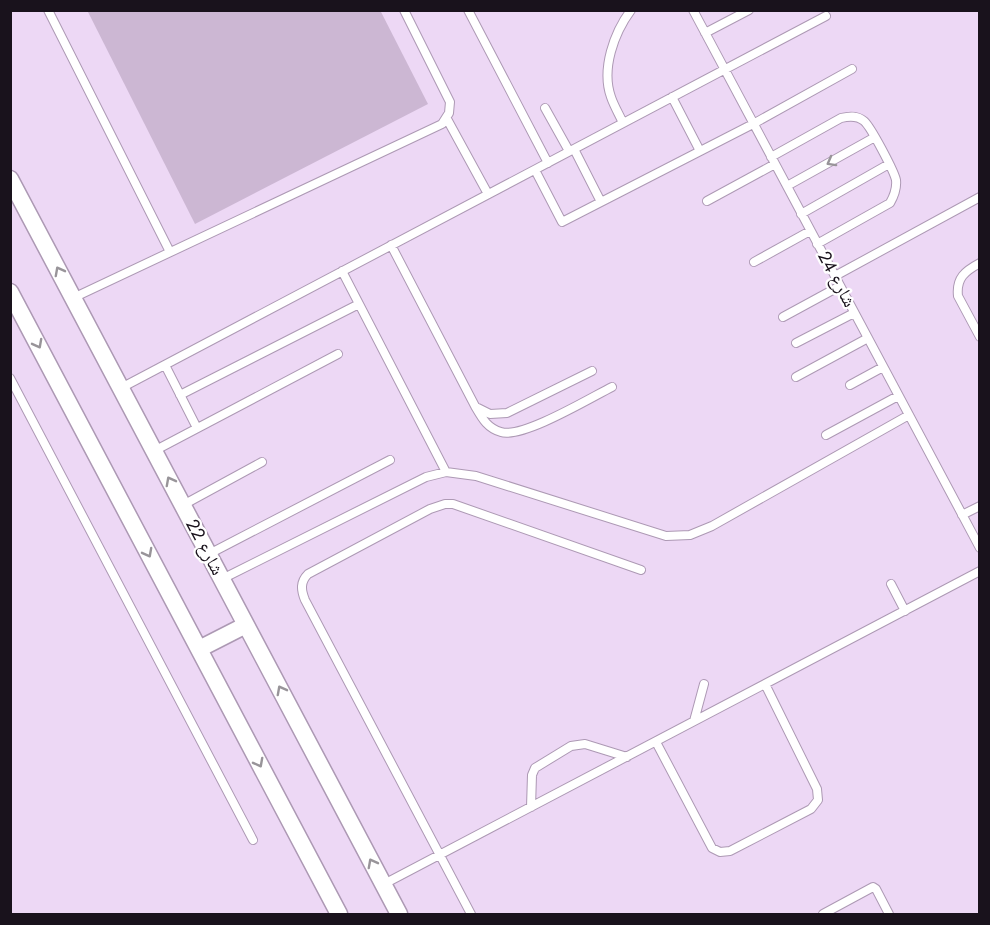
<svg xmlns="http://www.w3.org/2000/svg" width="990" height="925" viewBox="0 0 990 925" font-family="Jost,'Noto Naskh Arabic',sans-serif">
<rect width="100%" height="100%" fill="#edd8f5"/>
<path fill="#ccb7d3" d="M87 10H380L428 104 195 224Z"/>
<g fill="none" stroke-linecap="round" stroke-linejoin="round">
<g stroke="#ad99b4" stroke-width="10">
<path id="lane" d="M48 10 170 252
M468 10 548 163
M693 10 980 548
M705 33 749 10
M672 97 700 151
M545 108 569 151
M447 119 488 194
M623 123C619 114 614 106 611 97 601 69 614 33 631 10
M574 149 601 202
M771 157 841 118C849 116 857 115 864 121 871 127 894 171 896 180 897 189 894 196 890 203L817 244
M535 170 562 222 753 124 852 69
M787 186 875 137
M707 201 775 164
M801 214 889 164
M391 245 475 406C482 418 487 428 501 432 522 439 590 398 612 387
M754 262 810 231
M980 263C965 271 956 278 958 296L980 337
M342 271 446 472
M835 276 980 197
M73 298 442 124 449 113 450 102 404 10
M783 317 840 286
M796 343 854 313
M165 365 197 428
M796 377 868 338
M10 378 253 840
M850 385 883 367
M121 388 826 16
M180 395 359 304
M478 408 490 414 507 413 592 371
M826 435 898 396
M154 451 338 354
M183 505 262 462
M962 515 980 506
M209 554 390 460
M222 579 426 477 446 472 476 476 666 536 690 535 712 526 909 415
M891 584 905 611
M694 721 704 684
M656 742 712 848 720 852 730 851 811 809 818 800 817 789 765 684
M531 807 532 775 535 768 571 746 585 744 627 757
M384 884 980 571
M471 914 305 600C301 590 300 582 308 574L430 509 445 504H453L641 570
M823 914 873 887 876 889 889 914"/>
</g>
<g stroke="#ad99b4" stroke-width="19">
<path id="street" d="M10 179 399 914
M10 292 339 914
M199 649 246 625"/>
</g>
<use href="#lane" stroke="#fff" stroke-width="8"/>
<use href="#street" stroke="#fff" stroke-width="16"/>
</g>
<defs><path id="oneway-chevron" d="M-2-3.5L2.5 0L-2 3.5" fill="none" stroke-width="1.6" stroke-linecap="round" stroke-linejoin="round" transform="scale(1.5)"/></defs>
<g stroke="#989499">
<use href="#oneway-chevron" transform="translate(831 162) rotate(151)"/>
<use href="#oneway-chevron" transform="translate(59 271) rotate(-118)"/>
<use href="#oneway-chevron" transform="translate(38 344) rotate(62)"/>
<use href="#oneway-chevron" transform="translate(170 481) rotate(-118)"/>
<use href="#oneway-chevron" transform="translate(148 553) rotate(62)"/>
<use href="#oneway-chevron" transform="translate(281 690) rotate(-118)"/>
<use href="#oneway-chevron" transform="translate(259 763) rotate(62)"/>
<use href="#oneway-chevron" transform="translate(372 863) rotate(-118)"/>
</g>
<g text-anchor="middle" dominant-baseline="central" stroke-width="4.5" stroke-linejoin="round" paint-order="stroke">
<g font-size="18" fill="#19121c" stroke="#fff">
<text transform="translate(837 279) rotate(62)">شارع 24</text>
<text transform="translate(205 547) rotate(62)">شارع 22</text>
</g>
</g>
<rect width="990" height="925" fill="none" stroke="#19121c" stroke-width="24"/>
</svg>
